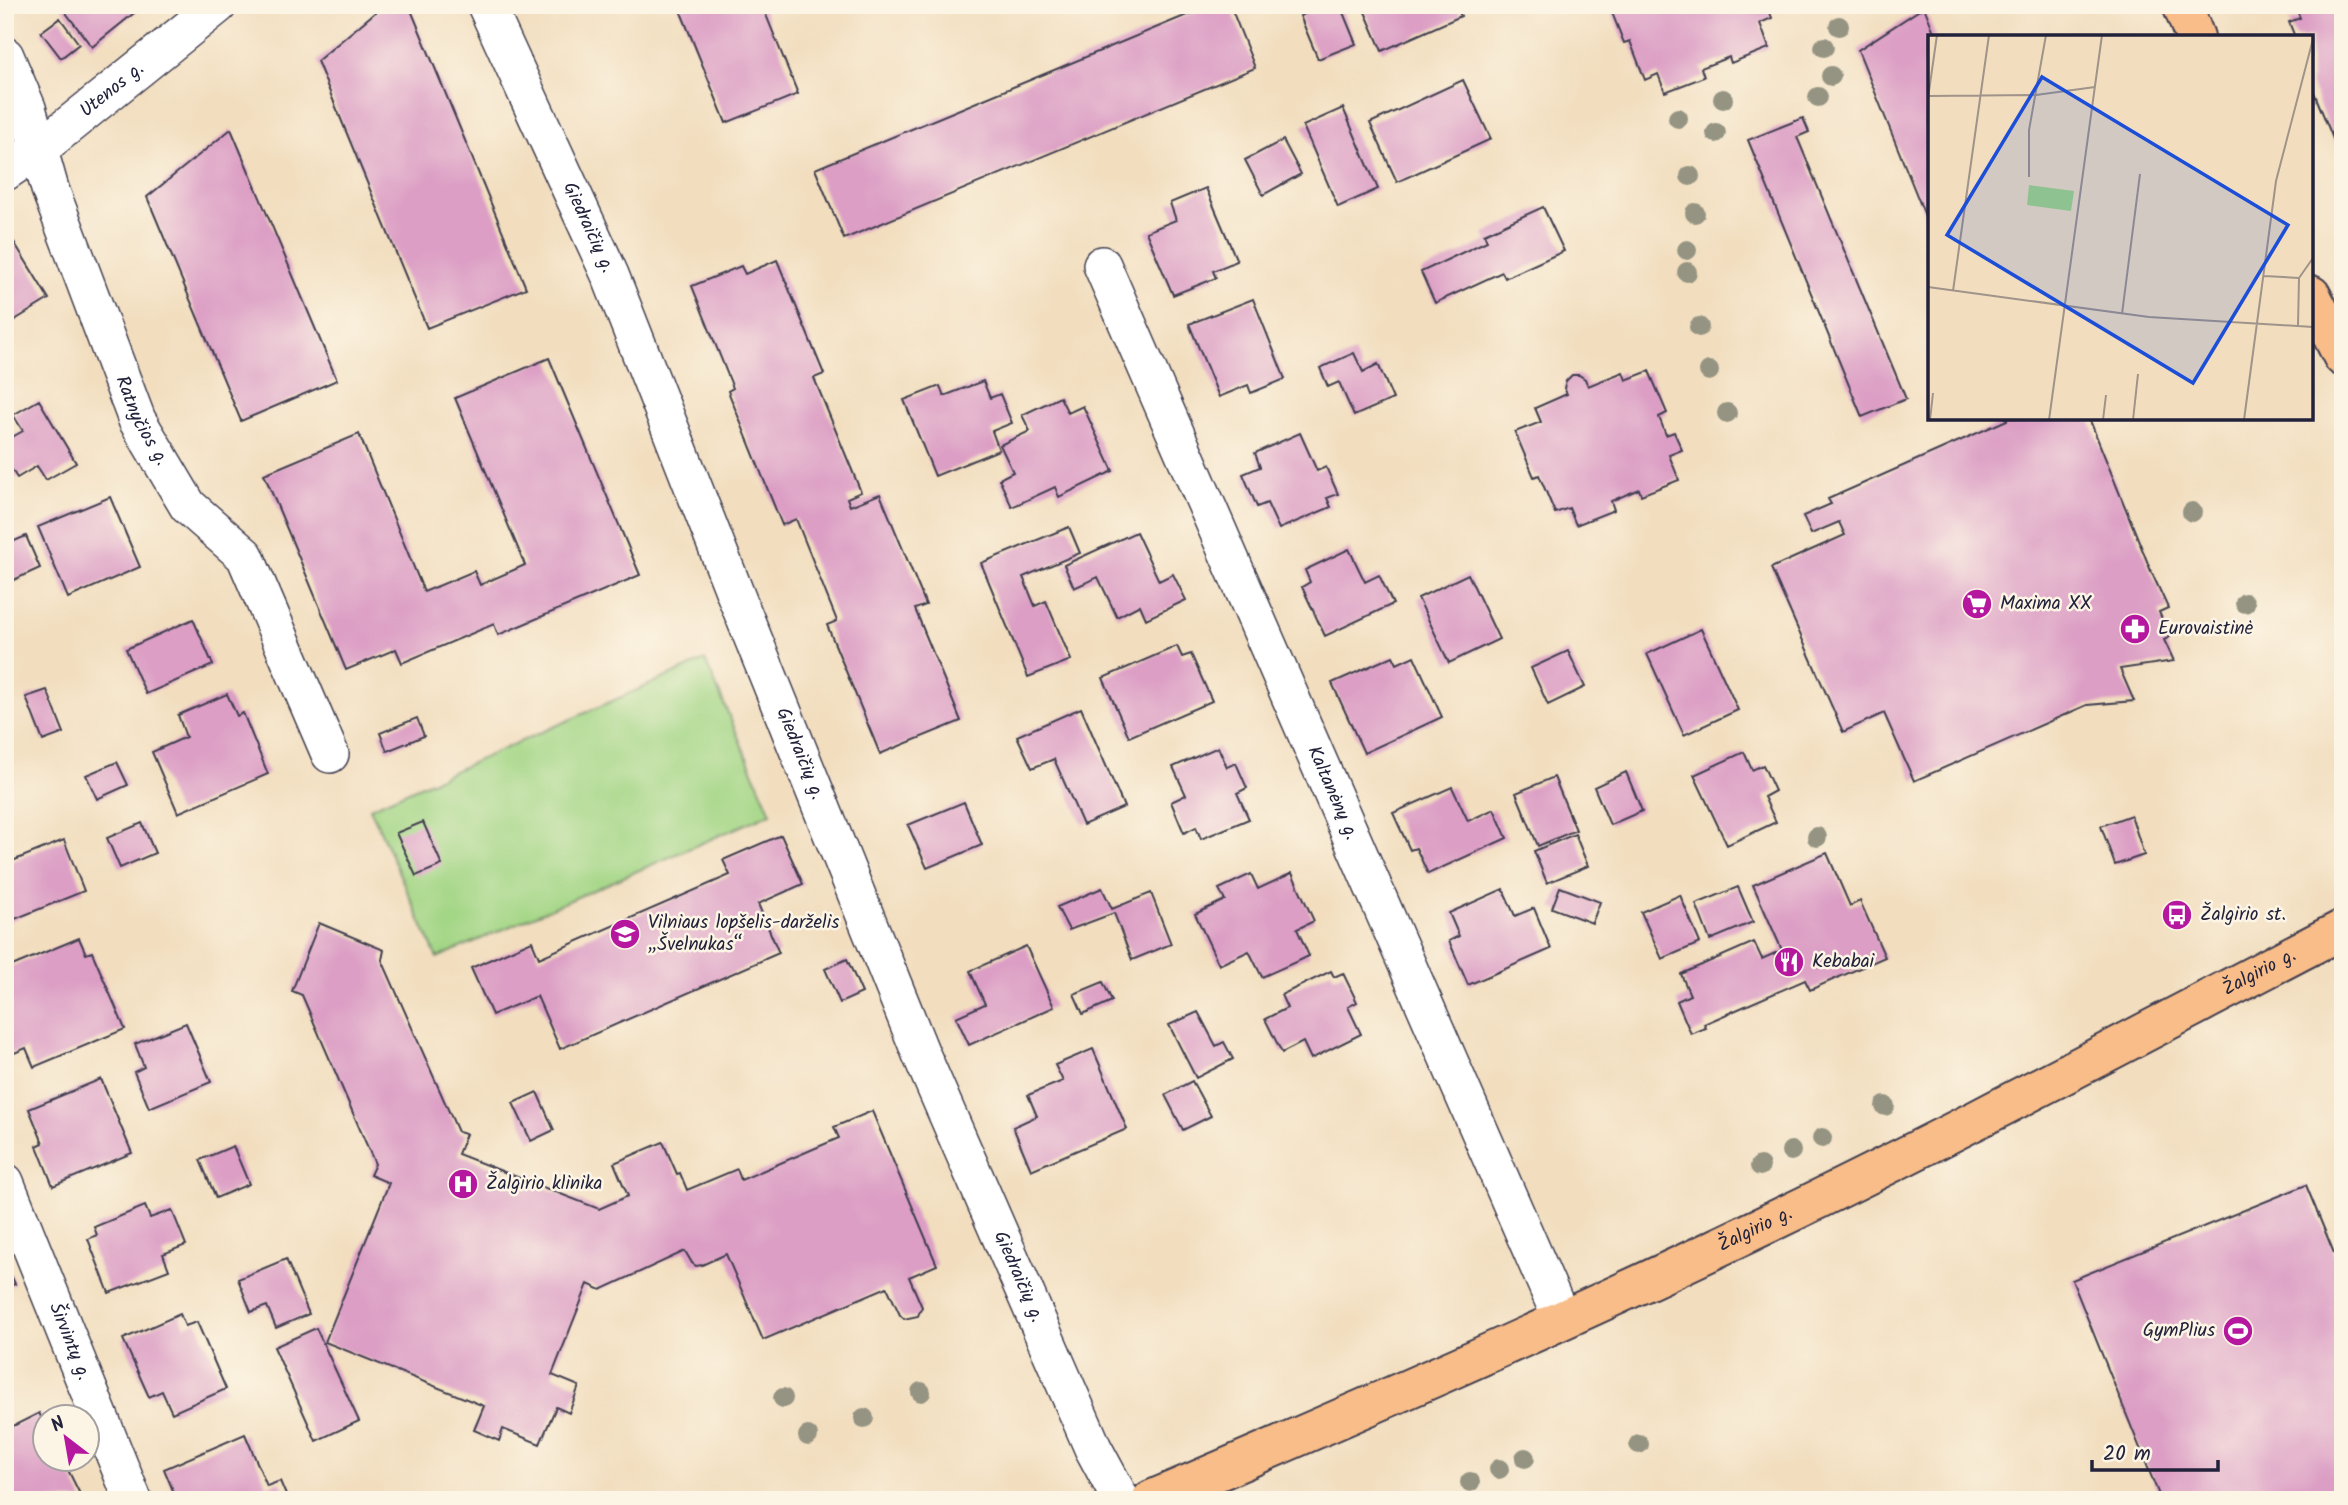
<svg xmlns="http://www.w3.org/2000/svg" width="2348" height="1505" viewBox="0 0 2348 1505" font-family="Kalam,sans-serif">
<rect width="100%" height="100%" fill="#fcf5e5"/>
<filter id="ink" filterUnits="userSpaceOnUse"><feTurbulence type="fractalNoise" baseFrequency=".0143" numOctaves="2"/><feDisplacementMap in="SourceGraphic" scale="14" xChannelSelector="R" yChannelSelector="G"/><feConvolveMatrix kernelMatrix="1 2 1 2 8 2 1 2 1" color-interpolation-filters="sRGB"/></filter>
<filter id="wash" filterUnits="userSpaceOnUse"><feTurbulence type="fractalNoise" baseFrequency=".00686" numOctaves="4" result="noise"/><feDisplacementMap in="SourceGraphic" scale="28" xChannelSelector="R" yChannelSelector="G"/><feGaussianBlur stdDeviation="1.57" result="paint"/><feColorMatrix in="noise" values="0 0 0 0 0 0 0 0 0 0 0 0 0 0 0 0 0 1.4 0 .05"/><feComposite in="paint" operator="in"/></filter>
<g filter="url(#wash)">
<rect width="100%" height="100%" fill="#f2debf"/>
<path fill="#a3d685" stroke="#627c60" stroke-width="2" d="M705 660 771 813 437 958 370 808Z"/>
<g id="blocks">
<path fill="#dc9ec5" d="M60 5H144L92 47Z
M384 5H409L526 288 427 328 317 61Z
M678 5H762L798 94 726 123Z
M1211 5H1230L1255 68 844 239 815 169Z
M1325 5H1340L1356 44 1318 59 1300 16Z
M1362 5H1456L1461 16 1382 51Z
M1609 5H1767L1772 18 1760 23 1769 48 1731 63 1729 57 1701 68 1704 77 1665 92 1658 74 1645 80 1630 41 1624 43Z
M2295 5H2343V163L2311 85V37H2295L2289 22 2300 18Z
M1924 7 1936 37H1930V228L1858 50Z
M60 18 79 44 61 58 41 32Z
M1463 80 1491 139 1397 182 1370 123Z
M1343 108 1378 189 1338 207 1303 126Z
M1803 118 1809 132 1797 137 1906 399 1862 417 1748 140Z
M231 129 337 380 241 421 147 197Z
M1283 140 1301 174 1263 195 1245 160Z
M1206 188 1237 261 1213 271 1216 278 1173 295 1146 232 1176 220 1170 203Z
M1543 207 1564 251 1505 278 1502 272 1435 303 1421 272 1487 241 1484 234Z
M14 242 49 299 5 326V247Z
M777 260 824 374 814 378 861 492 847 498 850 506 880 494 926 605 915 609 961 721 880 754 827 625 837 621 796 519 782 525 728 391 733 388 692 286 741 266 745 274Z
M1253 299 1285 379 1251 393 1248 385 1219 397 1189 324Z
M1354 353 1363 372 1378 364 1393 399 1354 416 1339 382 1328 387 1320 368Z
M549 358 640 575 498 635 494 624 402 663 396 649 346 670 264 474 359 434 424 592 474 571 480 585 525 565 455 398Z
M1649 371 1667 413 1659 417 1666 435 1674 432 1682 450 1669 455 1679 480 1641 495 1639 489 1611 501 1614 510 1576 525 1569 508 1555 513 1539 475 1534 477 1515 432 1541 422 1535 408 1567 394 1564 388 1566 381 1572 375H1579L1585 379 1588 386 1623 372 1626 380Z
M983 381 990 398 1000 394 1012 423 992 431 999 450 935 476 904 400 940 386 944 396Z
M1060 397 1068 413 1083 406 1113 471 1059 497 1055 487 1012 507 999 479 1013 472 1000 445 1030 431 1022 415Z
M39 400 76 463 46 480 37 466 17 478 5 459V441L23 431 13 415Z
M2006 418H2089L2151 571 2168 608 2159 612 2170 637 2164 640 2174 661 2120 669 2134 701 2087 705 1914 781 1884 713 1843 732 1771 568 1845 535 1839 522 1811 534 1803 516 1831 504 1828 499 2007 420Z
M1300 433 1317 471 1326 467 1338 494 1327 498 1331 507 1279 529 1267 503 1257 507 1243 474 1260 467 1255 453Z
M110 497 140 567 68 598 38 527Z
M1069 527 1080 553 1023 577 1035 606 1046 601 1071 660 1028 677 981 563Z
M1136 532 1159 581 1173 574 1186 600 1146 619 1140 605 1117 617 1098 577 1074 588 1064 565Z
M26 536 40 568 5 584V545Z
M1349 549 1365 582 1379 575 1393 604 1325 636 1302 587 1310 582 1305 570Z
M1468 574 1499 639 1449 663 1418 598Z
M193 619 213 665 146 694 126 649Z
M1701 629 1738 710 1684 735 1647 654Z
M1177 646 1182 657 1191 654 1212 701 1129 737 1103 678Z
M1568 651 1585 687 1548 705 1531 668Z
M1393 656 1397 664 1414 656 1442 717 1364 753 1332 683Z
M47 690 64 733 43 741 26 697Z
M227 694 237 716 243 713 268 774 178 813 152 752 186 737 178 715Z
M1081 708 1124 807 1083 825 1054 759 1032 768 1017 736Z
M417 718 424 736 387 751 380 733Z
M1218 747 1227 767 1236 763 1247 788 1237 793 1249 819 1201 839 1196 827 1184 833 1171 802 1186 795 1173 767Z
M1744 752 1752 770 1763 765 1775 791 1764 797 1776 822 1727 845 1694 775Z
M117 762 128 785 97 799 86 775Z
M1626 772 1642 811 1610 825 1594 787Z
M1554 777 1576 830 1538 846 1516 793Z
M1452 787 1468 821 1494 809 1507 838 1428 874 1416 848 1410 850 1393 813Z
M964 802 982 845 927 868 908 825Z
M2131 815 2144 855 2115 865 2101 826Z
M423 822 442 865 416 876 396 833Z
M142 823 155 853 120 868 107 838Z
M1575 834 1588 866 1547 883 1534 851Z
M781 835 803 884 758 904 779 953 560 1049 537 996 492 1015 471 968 532 941 539 958 730 875 723 860Z
M64 840 84 891 5 923V864Z
M1827 853 1850 906 1860 901 1885 957 1810 990 1805 980 1704 1024 1706 1028 1691 1034 1677 1001 1690 995 1681 974 1754 942 1762 959 1782 950 1753 885Z
M1292 873 1314 921 1297 929 1309 956 1262 977 1249 951 1219 965 1195 914 1225 900 1219 889 1251 874 1258 889Z
M1560 887 1600 902 1592 923 1552 908Z
M1738 887 1753 922 1710 940 1696 904Z
M1102 888 1112 909 1151 893 1171 944 1132 960 1114 913 1069 930 1057 907Z
M1503 889 1515 916 1534 908 1551 949 1468 985 1449 941 1459 936 1449 913Z
M1680 895 1700 943 1662 959 1641 912Z
M319 923 384 950 382 960 458 1132 466 1134 458 1154 599 1209 628 1196 614 1163 663 1142 677 1174 680 1173 687 1190 737 1169 741 1180 839 1138 834 1127 872 1111 937 1265 909 1277 922 1307 920 1311 918 1316 904 1319 900 1315 887 1287 763 1340 726 1254 702 1265 696 1266 692 1263 685 1251 601 1290 588 1284 552 1375 579 1386 569 1413 556 1407 540 1444 503 1429 499 1441 474 1430 484 1406 325 1342 389 1183 370 1175 375 1164 302 995 292 991Z
M79 938 86 954 92 952 125 1029 34 1067 26 1048 12 1054 5 1039V1012L10 1010 5 998V990L9 988 5 979V969Z
M1026 946 1054 1007 969 1045 956 1017 985 1004 970 971Z
M847 959 862 993 840 1003 825 969Z
M1331 971 1334 977 1343 973 1357 1002 1348 1007 1361 1034 1311 1059 1303 1042 1282 1053 1265 1019 1287 1008 1281 995Z
M1103 982 1112 1001 1083 1014 1074 994Z
M1198 1012 1216 1046 1224 1042 1233 1059 1196 1078 1169 1025Z
M186 1023 211 1082 149 1108 134 1072 144 1067 135 1044Z
M1093 1049 1127 1129 1031 1170 1013 1127 1037 1116 1028 1095 1063 1081 1055 1065Z
M101 1079 132 1153 53 1186 37 1146 43 1143 29 1109Z
M1192 1081 1211 1116 1183 1130 1165 1095Z
M537 1092 554 1130 531 1141 513 1103Z
M233 1146 249 1184 216 1198 200 1160Z
M2306 1185 2343 1275V1500H2161L2072 1280Z
M145 1206 150 1218 172 1210 186 1245 163 1254 169 1270 109 1293 88 1239 97 1235 94 1227Z
M286 1259 309 1314 276 1328 267 1306 251 1312 238 1279Z
M5 1261 15 1284 5 1288Z
M180 1314 185 1326 197 1322 226 1389 172 1413 162 1391 149 1397 123 1339Z
M316 1328 359 1421 316 1441 274 1347Z
M39 1413 46 1426V1460H63L83 1500H5V1430Z
M245 1434 267 1486 280 1481 288 1500H177L164 1469Z"/>
</g>
</g>
<g filter="url(#ink)">
<use href="#blocks" fill-opacity="0" stroke="#413e4f" stroke-width="2"/>
<g fill="none" stroke-linecap="round" stroke-linejoin="round">
<g stroke="#413e4f" stroke-width="40">
<g id="street">
<path id="s1" d="M486 5 610 275 742 611 921 1054 1093 1448 1121 1500"/>
<path id="s2" d="M5 56 27 108 50 189 137 420 188 506 245 556 330 754"/>
<path id="s3" d="M5 172 39 149 218 5"/>
<path id="s4" d="M1102 265 1562 1320"/>
<path id="s5" d="M5 1182 133 1500"/>
</g>
</g>
<g stroke="#413e4f" stroke-width="42">
<g id="primary">
<path d="M2182 5 2195 37"/>
<path d="M2311 295 2343 357"/>
<path id="s6" d="M1151 1500C1357 1412 1562 1323 1763 1226 1959 1132 2150 1029 2343 929"/>
</g>
</g>
<use href="#street" stroke="#fff" stroke-width="37"/>
<use href="#primary" stroke="#f8bd89" stroke-width="38"/>
</g>
<g fill="#959482">
<circle cx="1839" cy="26" r="10"/>
<circle cx="1824" cy="47" r="10"/>
<circle cx="1831" cy="76" r="10"/>
<circle cx="1818" cy="97" r="10"/>
<circle cx="1723" cy="99" r="10"/>
<circle cx="1678" cy="118" r="10"/>
<circle cx="1716" cy="133" r="10"/>
<circle cx="1690" cy="176" r="10"/>
<circle cx="1695" cy="213" r="10"/>
<circle cx="1687" cy="250" r="10"/>
<circle cx="1687" cy="272" r="10"/>
<circle cx="1699" cy="327" r="10"/>
<circle cx="1709" cy="371" r="10"/>
<circle cx="1727" cy="413" r="10"/>
<circle cx="2192" cy="512" r="10"/>
<circle cx="2245" cy="603" r="10"/>
<circle cx="1817" cy="837" r="10"/>
<circle cx="1885" cy="1106" r="10"/>
<circle cx="1822" cy="1138" r="10"/>
<circle cx="1791" cy="1151" r="10"/>
<circle cx="1760" cy="1166" r="10"/>
<circle cx="921" cy="1392" r="10"/>
<circle cx="783" cy="1398" r="10"/>
<circle cx="864" cy="1418" r="10"/>
<circle cx="808" cy="1436" r="10"/>
<circle cx="1639" cy="1444" r="10"/>
<circle cx="1525" cy="1458" r="10"/>
<circle cx="1499" cy="1469" r="10"/>
<circle cx="1470" cy="1482" r="10"/>
</g>
</g>
<defs>
<g id="supermarket-disc" transform="scale(1.575)"><circle r="9.5" fill="#b5179e" stroke="#fcf5e5"/><path d="M-6-5.5h2.5l.6 2H6L4.5 2H-2.5L-4.4-4H-6ZM-1.5 3.2a1.3 1.3 0 1 0 .1 0ZM3 3.2a1.3 1.3 0 1 0 .1 0Z" fill="#fff"/></g>
<g id="pharmacy-disc" transform="scale(1.575)"><circle r="9.5" fill="#b5179e" stroke="#fcf5e5"/><path d="M-2-6h4v4h4v4h-4v4h-4v-4h-4v-4h4Z" fill="#fff"/></g>
<g id="bus-disc" transform="scale(1.575)"><circle r="9.5" fill="#b5179e" stroke="#fcf5e5"/><path d="M-5-6H5V4H4V6H2V4H-2V6H-4V4H-5ZM-3.5-4V0h7V-4ZM-3.5 1.2v1.5H-2V1.2ZM2 1.2v1.5H3.5V1.2Z" fill="#fff"/></g>
<g id="school-disc" transform="scale(1.575)"><circle r="9.5" fill="#b5179e" stroke="#fcf5e5"/><path d="M0-5L7-2L0 1L-7-2ZM-4 1L0 2.5L4 1V4Q0 6-4 4Z" fill="#fff"/></g>
<g id="restaurant-disc" transform="scale(1.575)"><circle r="9.5" fill="#b5179e" stroke="#fcf5e5"/><path d="M-5-6h1v4h1v-4h1v4h1v-4h1v5L-1.5 .5V6h-2V.5L-5-1ZM5-6V6H3V1.5H1.5Q1.5-4 5-6Z" fill="#fff"/></g>
<g id="hospital-disc" transform="scale(1.575)"><circle r="9.5" fill="#b5179e" stroke="#fcf5e5"/><path d="M-5-5h3v3.5h4V-5h3V5h-3V1.5h-4V5h-3Z" fill="#fff"/></g>
<g id="stadium-disc" transform="scale(1.575)"><circle r="9.5" fill="#b5179e" stroke="#fcf5e5"/><path d="M0-5a6.5 5 0 1 0 0 10a6.5 5 0 1 0 0-10ZM-3.5-1.8h7v3.6h-7Z" fill="#fff"/></g>
</defs>
<g fill-rule="evenodd">
<use href="#supermarket-disc" x="1977" y="604"/>
<use href="#pharmacy-disc" x="2135" y="629"/>
<use href="#bus-disc" x="2177" y="915"/>
<use href="#school-disc" x="625" y="934"/>
<use href="#restaurant-disc" x="1789" y="962"/>
<use href="#hospital-disc" x="463" y="1184"/>
<use href="#stadium-disc" x="2238" y="1331"/>
</g>
<g text-anchor="middle" dominant-baseline="central" stroke-width="5" stroke-linejoin="round" paint-order="stroke">
<g font-size="19" fill="#22223b" stroke="#fcf5e5">
<text stroke="none"><textPath href="#s3" startOffset="135">Utenos g.</textPath></text>
<text stroke="none"><textPath href="#s1" startOffset="245">Giedraičių g.</textPath></text>
<text stroke="none"><textPath href="#s2" startOffset="390">Ratnyčios g.</textPath></text>
<text stroke="none"><textPath href="#s1" startOffset="812">Giedraičių g.</textPath></text>
<text stroke="none"><textPath href="#s4" startOffset="576">Kaltanėnų g.</textPath></text>
<text stroke="none"><textPath href="#s6" startOffset="1228">Žalgirio g.</textPath></text>
<text stroke="none"><textPath href="#s6" startOffset="662">Žalgirio g.</textPath></text>
<text stroke="none"><textPath href="#s1" startOffset="1379">Giedraičių g.</textPath></text>
<text stroke="none"><textPath href="#s5" startOffset="172">Širvintų g.</textPath></text>
</g>
<g font-size="19" fill="#22223b" stroke="#fcf5e5" text-anchor="start">
<text x="2000" y="604">Maxima XX</text>
<text x="2158" y="629">Eurovaistinė</text>
<text x="2200" y="915">Žalgirio st.</text>
<text x="648" y="923">Vilniaus lopšelis-darželis<tspan x="648" dy="22">„Švelnukas“</tspan></text>
<text x="1812" y="962">Kebabai</text>
<text x="486" y="1184">Žalgirio klinika</text>
<text x="2215" y="1331" text-anchor="end">GymPlius</text>
</g>
</g>
<g transform="translate(1928 35)">
<rect width="385" height="385" fill="#f2debf"/>
<path d="M101 150 146 156 143 176 99 170Z" fill="#a3d685"/>
<path fill="none" stroke="#9f938a" stroke-width="2" d="M0 61 108 60 167 52M0 63 9 0M101 142V95L118 0M336 241 371 243M0 252 221 282 385 292M25 256 61 0M194 279 212 139M370 291 371 243 385 223M2 385 5 358M121 385 174 0M175 385 178 360M205 385 210 339M316 385 348 146 385 4"/>
<path fill="#1d4ed8" fill-opacity="0.15" stroke="#1d4ed8" stroke-width="3.5" d="M114 42 360 190 265 348 19 200Z"/>
<rect width="385" height="385" fill="none" stroke="#22223b" stroke-width="3.5"/>
</g>
<rect width="2348" height="1505" fill="none" stroke="#fcf5e5" stroke-width="28"/>
<g transform="translate(66 1438) rotate(329)"><circle r="33" fill="#fcf5e5" stroke="#a5a1a1" stroke-width="2"/>
<path d="M0-5L12 26L0 18L-12 26Z" fill="#b5179e"/>
<text y="-10" font-size="19" font-weight="bold" text-anchor="middle" fill="#22223b">N</text>
</g>
<path d="M2092 1460v10h126v-10" fill="none" stroke="#22223b" stroke-width="3.5"/>
<text x="2103" y="1460" font-size="21" fill="#22223b" stroke="#fcf5e5" stroke-width="5" paint-order="stroke">20 m</text>
</svg>
